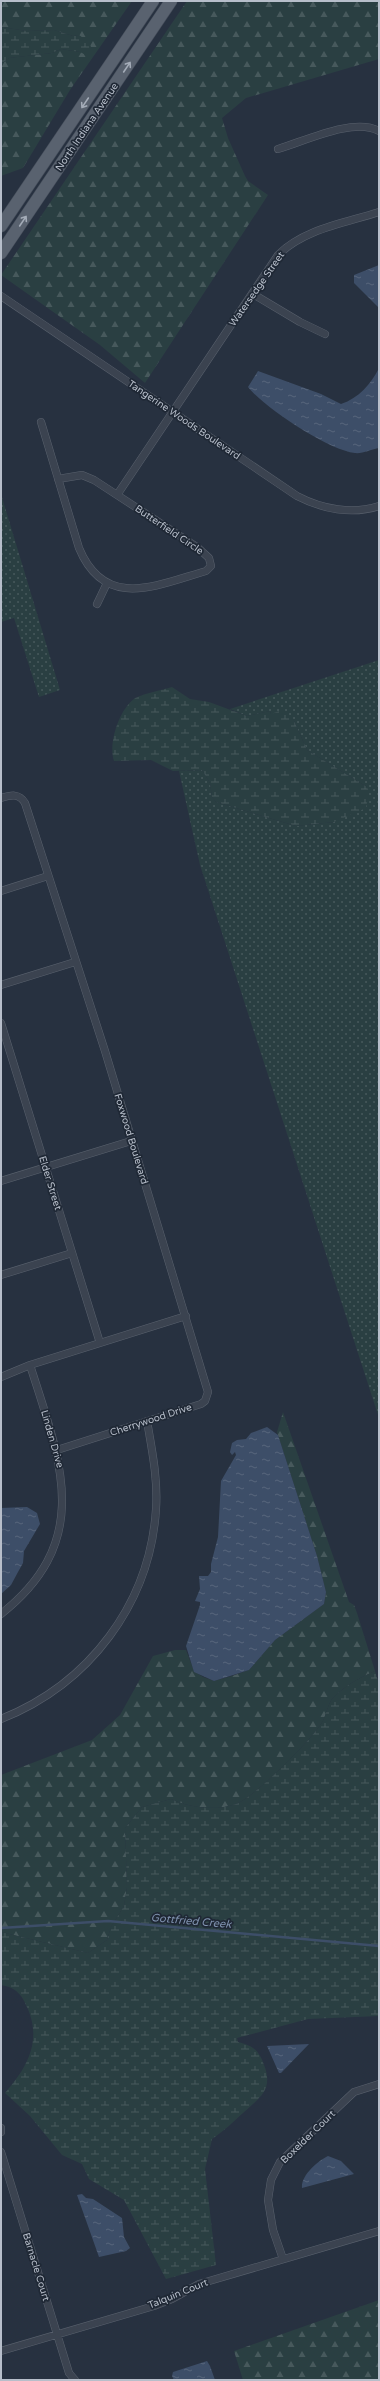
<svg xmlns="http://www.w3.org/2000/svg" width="380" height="2381" viewBox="0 0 380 2381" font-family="'Varela Round',sans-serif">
<defs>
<pattern id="grass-dots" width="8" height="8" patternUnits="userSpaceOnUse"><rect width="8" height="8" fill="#2a3f42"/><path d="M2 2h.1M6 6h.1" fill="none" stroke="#47595c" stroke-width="1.8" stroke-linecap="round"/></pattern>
<pattern id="forest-firs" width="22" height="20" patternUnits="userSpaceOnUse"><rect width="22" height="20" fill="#2a3f42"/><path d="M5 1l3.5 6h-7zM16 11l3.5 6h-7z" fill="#47595c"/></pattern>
<pattern id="wetland-marsh" width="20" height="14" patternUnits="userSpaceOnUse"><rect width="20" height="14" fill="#2a3f42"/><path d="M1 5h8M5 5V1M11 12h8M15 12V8" fill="none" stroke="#47595c"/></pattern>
<pattern id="water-ripples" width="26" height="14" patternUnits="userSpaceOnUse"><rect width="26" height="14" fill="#3d4e68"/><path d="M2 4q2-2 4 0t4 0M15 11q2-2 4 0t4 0" fill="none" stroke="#57667c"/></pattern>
</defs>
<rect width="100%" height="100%" fill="#273140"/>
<path fill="url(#grass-dots)" d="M1 494 60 690 39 697 14 618 1 622Z
M379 660V1418L200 865 179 771 202 770 210 783 212 797 216 802 296 826 334 822 367 787 307 750 294 721 271 714 270 711 247 716 230 709Z"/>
<path fill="url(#forest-firs)" d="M1 1H132L70 90 23 168 1 176V64L9 58 52 53 61 49 80 52 79 35 73 36 54 30 27 31 1 27Z
M187 1H379V59L246 98 222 118 228 138 245 176 248 181 268 195 145 383 100 345 1 275Z
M283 1412 349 1602 354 1605 357 1613 375 1671C359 1678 344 1686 332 1699 327 1706 326 1717 321 1724 308 1743 256 1796 236 1804 216 1811 190 1808 171 1799L142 1807 125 1828 127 1887 124 1906 111 1927 107 1940 88 1953 1 1932V1775L92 1740 120 1715 153 1656 175 1650H186L194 1671 203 1677 214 1681 232 1676 249 1670 275 1640 324 1604 326 1592 317 1556 277 1432Z
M379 2300V2380H243L234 2351Z"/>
<path fill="url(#wetland-marsh)" d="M1 27 27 31 54 30 73 36 79 35 89 42 91 47 86 55 80 52 61 49 52 53 9 58 1 64Z
M172 687 190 699 209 702 247 716 270 711 271 714 282 710 294 721 307 750 367 787 369 792 366 808 334 822 296 826 216 802 212 797 210 783 202 770 173 771 151 760 114 761C108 744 119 710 134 699 141 694 163 690 172 687Z
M375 1671 379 1684V2016L308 2019 237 2038 238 2042C253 2046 259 2050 264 2065 274 2090 259 2098 243 2113 232 2123 225 2130 212 2139L205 2169 216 2265 166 2279 124 2200 89 2179 82 2164 62 2155 30 2116 5 2093C28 2067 43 2039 26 2005 21 1993 14 1987 1 1985V1932L88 1953 107 1940 111 1927 124 1906 127 1887 125 1828 142 1807 171 1799C190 1808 216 1811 236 1804 256 1796 308 1743 321 1724 326 1717 327 1706 332 1699 344 1686 359 1678 375 1671Z"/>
<path fill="url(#water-ripples)" d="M379 265V308L354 283V275Z
M379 368V448C372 449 362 454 355 453 328 450 265 408 248 387L258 371 321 394 341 404C359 398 371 384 379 368Z
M267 1427 278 1435 317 1556 326 1592 324 1604 275 1640 249 1670 214 1681 194 1672 186 1646 200 1605V1602L195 1601 200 1589 199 1576H208L211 1572V1564L218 1537 221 1481 236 1455 235 1452 232 1455 230 1452 232 1443 237 1440 246 1439 251 1433Z
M27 1507 37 1513 40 1524 24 1551 23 1563 18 1572 11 1585 1 1594V1508Z
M309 2044 281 2073H279L267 2046Z
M328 2156 341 2161 354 2174 302 2188C301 2175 318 2161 328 2156Z
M82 2194 86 2198 93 2199 122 2218 124 2237 130 2248 126 2251 99 2257 77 2195Z
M207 2361 210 2366 215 2380H174L172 2376 173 2372Z"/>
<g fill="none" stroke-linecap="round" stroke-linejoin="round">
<path stroke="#3d4e68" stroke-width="2.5" d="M1 1928 108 1921 379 1946"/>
<g stroke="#59616d" stroke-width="8">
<path id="minor" d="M278 149C305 141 354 117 379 131
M253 294 300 322 325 334
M1 296 297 496C322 509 352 515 379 506
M41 422 79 548C105 611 157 585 206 571L211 566 209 558 197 547 94 480 82 475 58 479
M117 495 278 255C304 229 345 223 379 212
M97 604 107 583
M1 798C11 795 19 793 25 803L105 1051 208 1392 205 1401 201 1404 57 1450
M1 891 48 876
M1 985 75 962
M1 1023 100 1343
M1 1181 131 1141
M1 1275 72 1253
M1 1377 30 1365 186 1316
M1 1614C95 1540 60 1460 30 1365
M1 1719C89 1684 150 1604 156 1509 158 1479 152 1450 147 1421
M1 2132V2128
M1 2152 69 2373 75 2380
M283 2259 273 2230 268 2200 271 2180 280 2162 354 2092 379 2084
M1 2351 154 2306 172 2299 199 2284 379 2231"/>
</g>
<g stroke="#444c59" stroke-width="13">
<path id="primary" d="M1 226 153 1
M1 253 171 1"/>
</g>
<use href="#minor" stroke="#3b4350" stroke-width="7"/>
<use href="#primary" stroke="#59626f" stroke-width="12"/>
</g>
<defs><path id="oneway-shaft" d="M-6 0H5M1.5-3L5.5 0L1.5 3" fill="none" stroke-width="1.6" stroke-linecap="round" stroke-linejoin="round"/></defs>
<g stroke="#a4acb8">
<use href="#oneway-shaft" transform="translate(127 67) rotate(-56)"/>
<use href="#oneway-shaft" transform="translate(85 103) rotate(124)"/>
<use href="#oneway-shaft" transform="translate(23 221) rotate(-56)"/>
</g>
<g text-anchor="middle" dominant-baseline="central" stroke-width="3.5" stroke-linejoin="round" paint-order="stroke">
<g font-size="10" fill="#b7beca" stroke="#1f2835">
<text transform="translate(87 127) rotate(-56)">North Indiana Avenue</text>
<text transform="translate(257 289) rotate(-55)">Watersedge Street</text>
<text transform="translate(184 420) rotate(34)">Tangerine Woods Boulevard</text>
<text transform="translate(169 530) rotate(34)">Butterfield Circle</text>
<text transform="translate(131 1139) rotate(73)">Foxwood Boulevard</text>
<text transform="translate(50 1183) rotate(73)">Elder Street</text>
<text transform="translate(151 1420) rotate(-18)">Cherrywood Drive</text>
<text transform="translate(52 1439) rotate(74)">Linden Drive</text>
<text transform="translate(308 2137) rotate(-44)">Boxelder Court</text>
<text transform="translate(36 2267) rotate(73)">Barnacle Court</text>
<text transform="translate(178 2294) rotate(-22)">Talquin Court</text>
</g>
<g font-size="11" font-style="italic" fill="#8093b0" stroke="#1f2835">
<text transform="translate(191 1921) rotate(5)">Gottfried Creek</text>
</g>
</g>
<rect width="380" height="2381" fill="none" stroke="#b7beca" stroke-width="4"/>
</svg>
